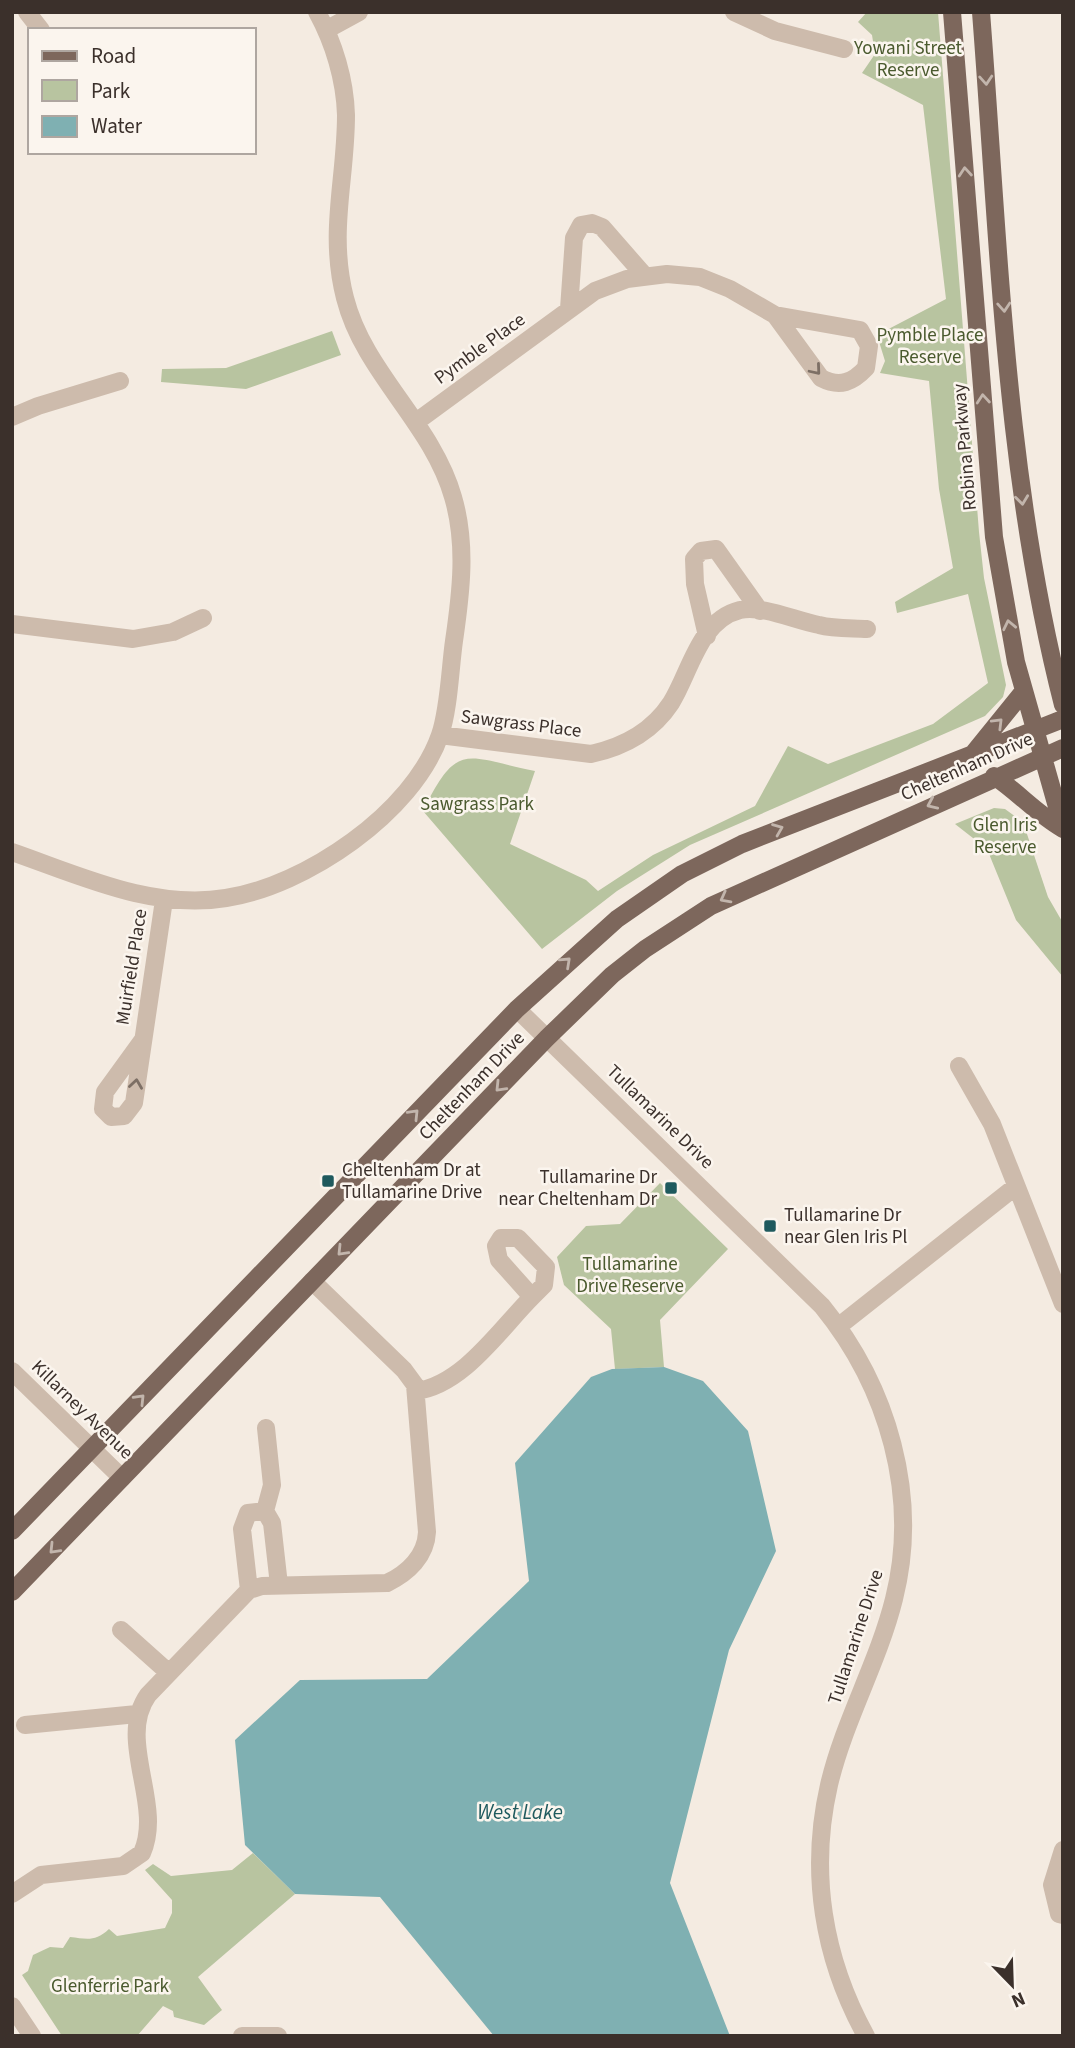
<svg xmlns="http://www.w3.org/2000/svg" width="1075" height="2048" viewBox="0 0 1075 2048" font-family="'Source Sans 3',sans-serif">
<rect width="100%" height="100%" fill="#f4ebe1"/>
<path fill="#b8c4a0" d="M867 12H938L979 532 984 578 1006 685 1003 697 985 716 690 845 617 891 542 949 423 811C458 740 465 757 535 771L510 844 586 880 598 891 653 855 755 806 788 746 828 764 933 724 988 683 968 594 897 613 895 602 953 568 939 489 929 381 880 373 885 361 877 335 946 299 923 105 862 73 875 54 872 35 858 22Z
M332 331 341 355 246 389 161 382 162 369 226 368Z
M994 808 1005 809 1023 822 1048 897 1063 923V977L1016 920 987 849 955 824Z
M660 1183 728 1249 660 1320 664 1367 615 1369 611 1329 564 1285 557 1257 586 1226 620 1224Z
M253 1853 295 1894 198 1977 222 2010 204 2025 174 2017 173 2011 163 2006 137 2036H62L22 1975 28 1971 33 1955 50 1947 63 1948 70 1937C87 1939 95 1942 109 1929L117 1936 165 1928 172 1913V1900L145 1870 153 1864 171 1876 232 1870Z"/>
<path fill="#7fb0b2" d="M664 1367 703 1381 748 1431 776 1551 729 1650 670 1883 730 2036H494L380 1897 295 1894 245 1845 235 1740 300 1680 427 1679 529 1581 515 1463 591 1377 612 1369Z"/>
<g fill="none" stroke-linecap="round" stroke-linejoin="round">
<path stroke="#cdbbac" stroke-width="18" d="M27 12 41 30
M734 12 775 31 844 49
M326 30 359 12
M569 309 574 238 581 225 592 223 602 227 644 275
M12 417 38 406 120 381
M416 422 595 291 627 279 667 274 700 277 730 289 775 315 860 330 869 346 866 368C853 382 840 388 821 378L775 315
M12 624 133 639 173 632 203 618
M707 636 695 584 694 559 701 551 716 549 760 611
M440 735 591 754C623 747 652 732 671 703 690 673 699 620 740 610 763 605 796 621 819 625 834 629 852 628 867 629
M12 852C81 876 152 910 226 898 305 886 413 813 440 735 449 709 450 669 454 641 461 593 467 544 453 497 432 423 364 373 345 298 328 232 346 180 346 115 345 80 334 43 317 12
M517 1009 822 1306C888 1387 920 1496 894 1599 878 1663 844 1721 829 1785 809 1872 823 1958 866 2036
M142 1041 105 1092 103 1109 111 1117 124 1116 134 1103 164 900
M959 1066 992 1124 1063 1304
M839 1326 1015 1187
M12 1371 122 1478
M416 1391C463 1385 500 1329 532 1297L499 1260 496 1246 501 1238H518L546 1267 544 1285 532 1297
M265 1511 272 1485 266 1428
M249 1590 242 1529 248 1513 265 1511 272 1523 279 1585
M121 1630 168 1672
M25 1725 137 1714
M1063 1850 1052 1885 1059 1914 1063 1915
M12 1894 41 1875 123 1866 142 1853C164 1804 116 1740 148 1695L249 1590 262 1586 387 1583C408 1573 426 1556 427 1532L415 1385 404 1370 312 1281
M12 2006 32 2036
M242 2036H278"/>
<path stroke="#7d675c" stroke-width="18" d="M952 12 994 537 1016 662 1063 828
M981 12C999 243 1005 479 1063 705
M972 755 1023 692
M994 776C1019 793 1037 814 1063 829
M12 1531 517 1009 617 919 682 874 742 844 1063 719
M12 1592 547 1038 612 975 645 949 711 906 1063 748"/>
</g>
<defs><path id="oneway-chevron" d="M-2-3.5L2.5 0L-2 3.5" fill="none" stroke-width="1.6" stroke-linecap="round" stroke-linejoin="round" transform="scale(1.75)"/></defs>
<g stroke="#c2b5ac">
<use href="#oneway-chevron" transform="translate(986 80) rotate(86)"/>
<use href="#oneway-chevron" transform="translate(965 172) rotate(-95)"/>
<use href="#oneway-chevron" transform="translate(1004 307) rotate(86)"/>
<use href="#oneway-chevron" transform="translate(983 399) rotate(-95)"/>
<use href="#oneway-chevron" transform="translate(1022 500) rotate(83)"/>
<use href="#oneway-chevron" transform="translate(1009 625) rotate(-102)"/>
<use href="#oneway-chevron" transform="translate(998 723) rotate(-45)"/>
<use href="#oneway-chevron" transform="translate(932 804) rotate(156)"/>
<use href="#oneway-chevron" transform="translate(778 829) rotate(-22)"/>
<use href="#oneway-chevron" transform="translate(725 898) rotate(152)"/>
<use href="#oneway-chevron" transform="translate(566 962) rotate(-43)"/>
<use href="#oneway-chevron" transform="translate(500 1087) rotate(134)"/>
<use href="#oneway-chevron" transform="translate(414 1114) rotate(-46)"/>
<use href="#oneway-chevron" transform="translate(342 1251) rotate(134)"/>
<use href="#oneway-chevron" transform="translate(140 1399) rotate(-46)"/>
<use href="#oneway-chevron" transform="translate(54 1549) rotate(134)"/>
</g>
<g stroke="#7d6f65">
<use href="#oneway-chevron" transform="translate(816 370) rotate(50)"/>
<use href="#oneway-chevron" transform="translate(136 1084) rotate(-82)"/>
</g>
<g fill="#1f5a5e" stroke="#fbf5ee" stroke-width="2.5">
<rect x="321" y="1174" width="14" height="14" rx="3.5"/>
<rect x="664" y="1181" width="14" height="14" rx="3.5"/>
<rect x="763" y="1219" width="14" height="14" rx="3.5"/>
</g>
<g text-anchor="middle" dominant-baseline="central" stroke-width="5" stroke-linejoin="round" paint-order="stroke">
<g font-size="19" fill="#4a5a2e" stroke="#fbf5ee">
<text x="908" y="48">Yowani Street<tspan x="908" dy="22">Reserve</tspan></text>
<text x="930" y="335">Pymble Place<tspan x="930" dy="22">Reserve</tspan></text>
<text x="477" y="804">Sawgrass Park</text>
<text x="1005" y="825">Glen Iris<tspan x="1005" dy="22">Reserve</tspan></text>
<text x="630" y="1264">Tullamarine<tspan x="630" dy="22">Drive Reserve</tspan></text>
<text x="110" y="1986">Glenferrie Park</text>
</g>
<g font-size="19" fill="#3b302b" stroke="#fbf5ee">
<text transform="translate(480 349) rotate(-36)">Pymble Place</text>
<text transform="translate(965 447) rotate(-95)">Robina Parkway</text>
<text transform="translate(521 724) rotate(7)">Sawgrass Place</text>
<text transform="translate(967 767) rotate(-24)">Cheltenham Drive</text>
<text transform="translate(132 967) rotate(-81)">Muirfield Place</text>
<text transform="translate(472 1086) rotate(-46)">Cheltenham Drive</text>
<text transform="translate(660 1117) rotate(44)">Tullamarine Drive</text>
<text transform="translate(82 1410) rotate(44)">Killarney Avenue</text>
<text transform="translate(856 1637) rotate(-72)">Tullamarine Drive</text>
</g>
<g font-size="19" fill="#3b302b" stroke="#fbf5ee" text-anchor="start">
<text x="342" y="1170">Cheltenham Dr at<tspan x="342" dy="22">Tullamarine Drive</tspan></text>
<text x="657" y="1177" text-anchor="end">Tullamarine Dr<tspan x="657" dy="22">near Cheltenham Dr</tspan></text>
<text x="784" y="1215">Tullamarine Dr<tspan x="784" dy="22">near Glen Iris Pl</tspan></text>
</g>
<g font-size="21" font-style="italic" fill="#1f5a5e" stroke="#fbf5ee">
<text x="520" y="1812">West Lake</text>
</g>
</g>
<rect width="1075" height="2048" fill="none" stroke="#3b302b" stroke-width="28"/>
<rect x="28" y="28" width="228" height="126" fill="#fbf5ee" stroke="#aea6a0" stroke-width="2"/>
<rect x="42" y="51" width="35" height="10" fill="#7d675c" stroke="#aea6a0" stroke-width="2"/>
<text x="91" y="63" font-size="21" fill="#3b302b">Road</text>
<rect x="42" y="80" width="35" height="21" fill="#b8c4a0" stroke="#aea6a0" stroke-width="2"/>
<text x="91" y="98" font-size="21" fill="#3b302b">Park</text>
<rect x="42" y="116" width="35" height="21" fill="#7fb0b2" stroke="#aea6a0" stroke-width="2"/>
<text x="91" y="133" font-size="21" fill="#3b302b">Water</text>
<g transform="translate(1012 1985) rotate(157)" stroke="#fbf5ee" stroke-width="5" paint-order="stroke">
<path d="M0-5L12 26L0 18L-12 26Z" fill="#3b302b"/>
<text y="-10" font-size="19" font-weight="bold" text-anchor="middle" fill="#3b302b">N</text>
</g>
</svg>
